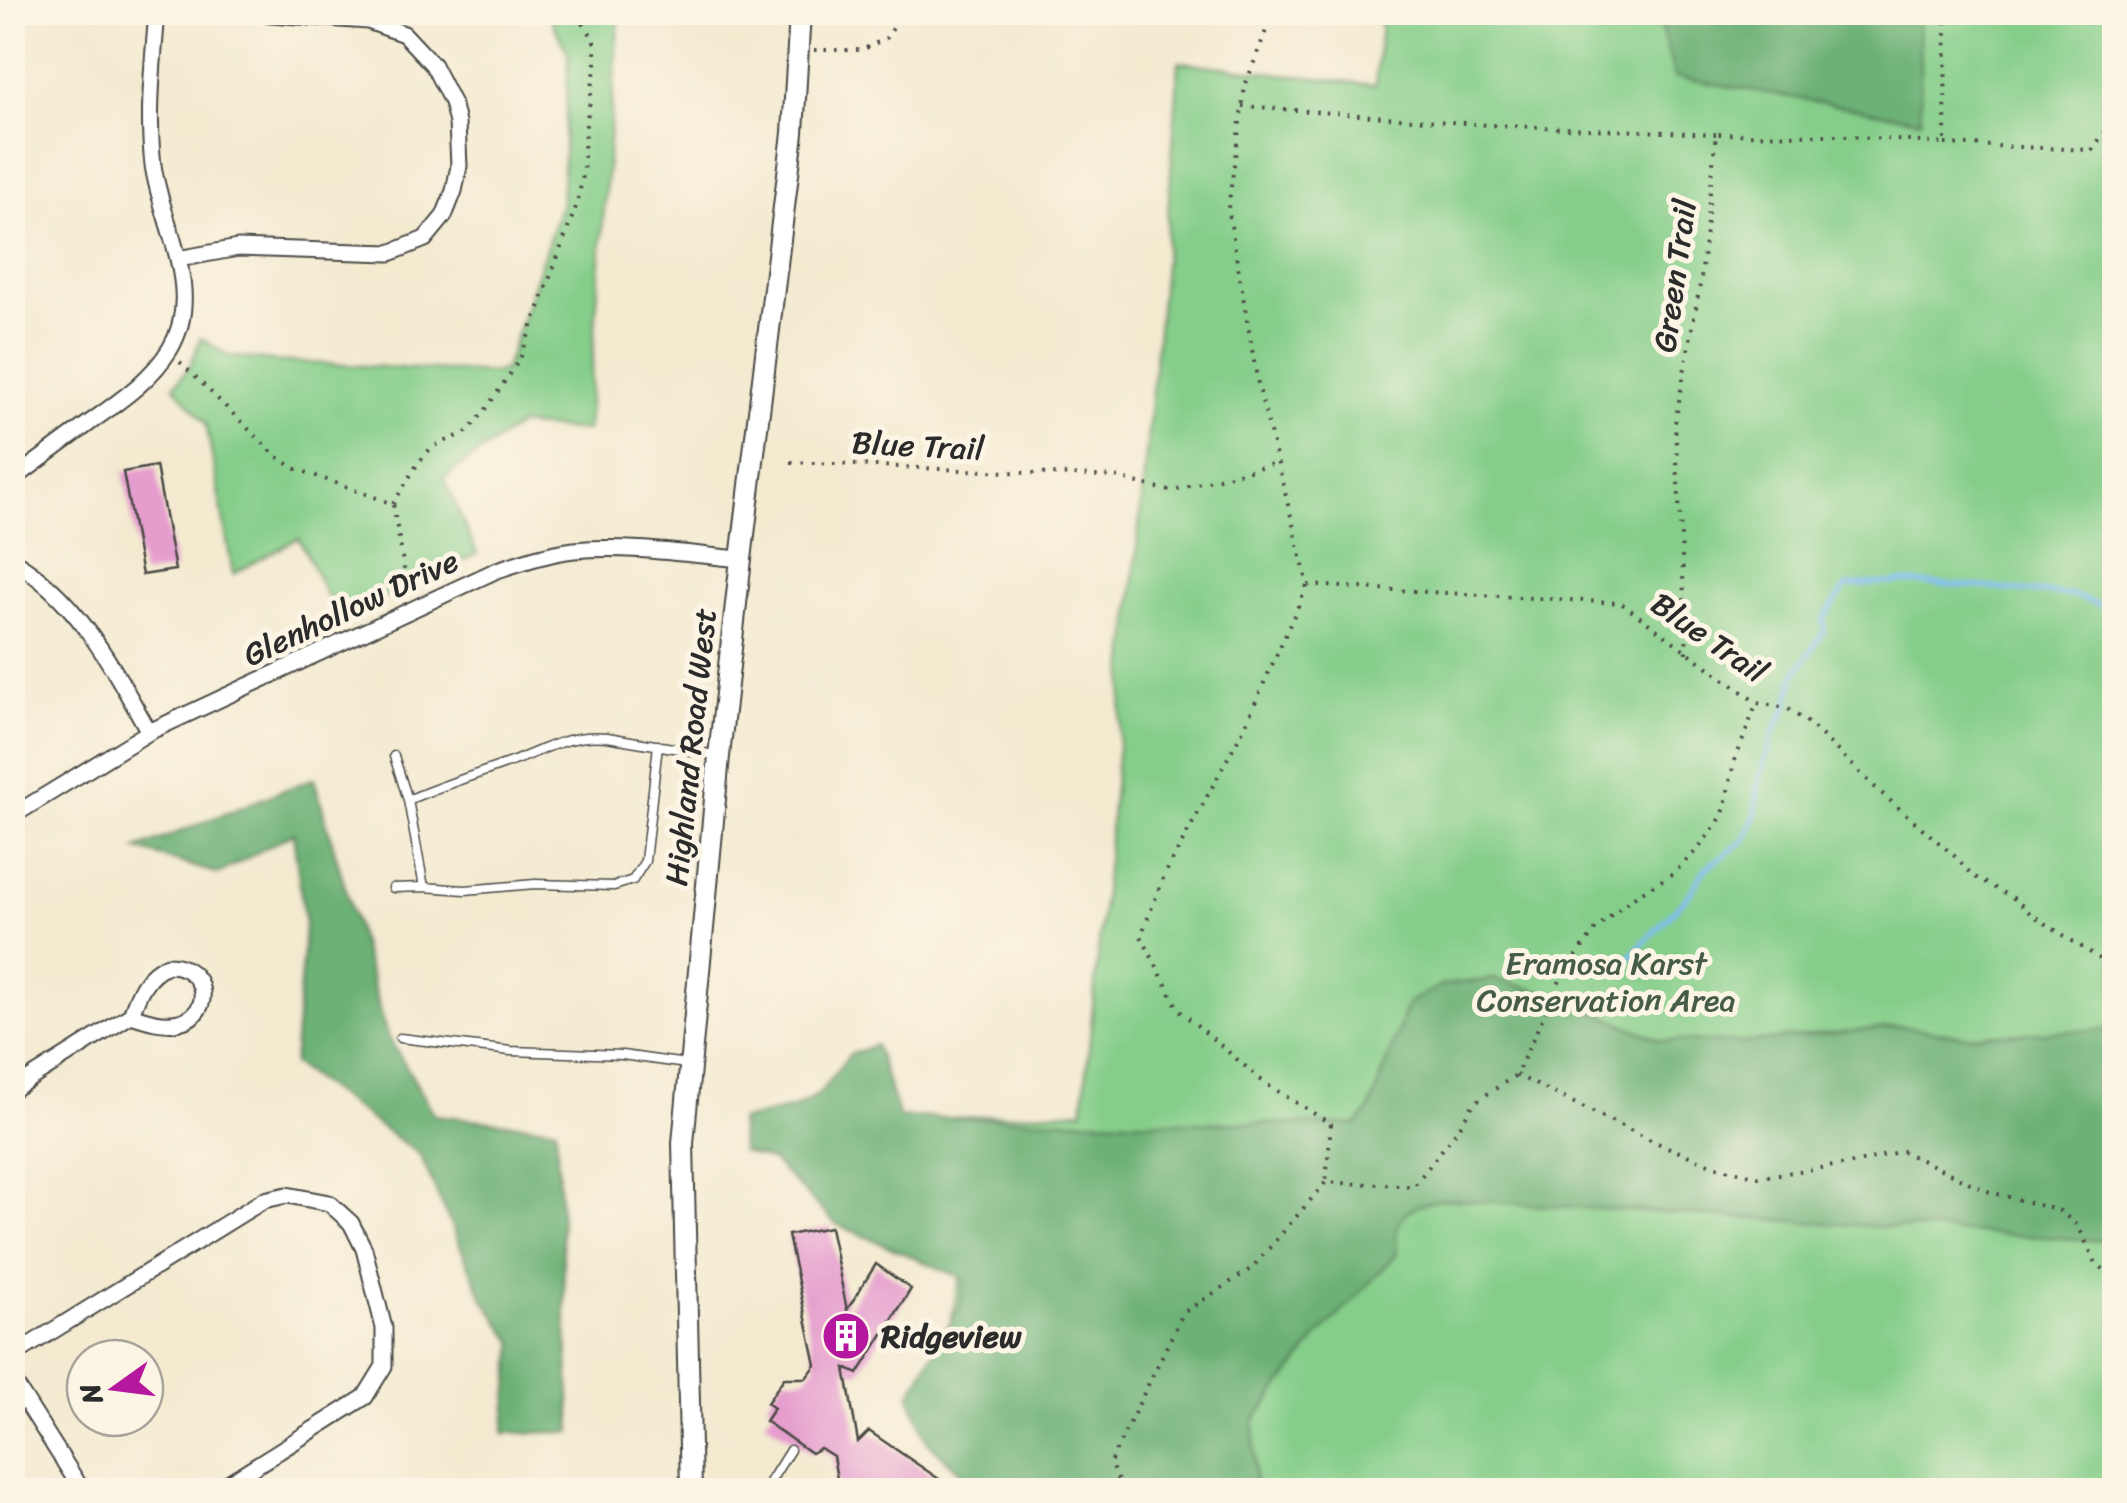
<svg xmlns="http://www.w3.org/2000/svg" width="2127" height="1503" viewBox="0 0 2127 1503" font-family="Sriracha,sans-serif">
<rect width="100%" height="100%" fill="#fcf5e5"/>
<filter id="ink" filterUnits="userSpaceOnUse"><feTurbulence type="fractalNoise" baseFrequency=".01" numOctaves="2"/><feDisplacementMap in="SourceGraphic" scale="20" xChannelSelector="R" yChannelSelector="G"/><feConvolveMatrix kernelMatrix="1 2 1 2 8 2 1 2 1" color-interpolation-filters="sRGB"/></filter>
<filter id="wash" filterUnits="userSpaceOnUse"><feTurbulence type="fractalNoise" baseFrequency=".0048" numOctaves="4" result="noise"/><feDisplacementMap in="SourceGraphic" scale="40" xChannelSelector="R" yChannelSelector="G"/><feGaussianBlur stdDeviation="2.25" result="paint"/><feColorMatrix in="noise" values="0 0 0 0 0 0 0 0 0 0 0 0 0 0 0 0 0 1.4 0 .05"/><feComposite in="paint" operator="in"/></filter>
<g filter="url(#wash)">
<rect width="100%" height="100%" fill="#f3ead0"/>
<path fill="#85ce8a" stroke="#587c5a" stroke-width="2.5" d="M548 13H619L587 431 519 425 444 478 477 554 338 619 299 538 233 574 206 423 174 386 190 366 201 338 228 356 273 361 492 373 505 370 561 204 569 55Z
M1382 13H2114V1490H1026L927 1441 967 1241 955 1118 1083 1110 1165 255 1179 62 1375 85Z"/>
<path fill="#6cb176" stroke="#4c6e50" stroke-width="2.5" d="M1657 13H1919L1921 120 1675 77Z
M314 778 387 1035 435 1115 556 1128 572 1432 504 1433 514 1343 484 1300 420 1155 293 1064 305 925 293 833 218 874 137 849Z
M1494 979 1561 997 1660 1040 1742 1043 1900 1026 1965 1036 2114 1029V1254L2108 1241 1443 1199C1425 1203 1402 1207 1397 1229 1395 1236 1397 1247 1397 1254L1316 1339 1254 1421 1255 1490H979L927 1441 910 1395 961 1303 964 1279 836 1224 772 1161 741 1151 739 1121 796 1107 819 1094 849 1055 875 1045 899 1117 1357 1125 1370 1109 1408 1003 1442 985Z"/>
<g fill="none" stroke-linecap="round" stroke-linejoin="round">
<path stroke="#7cbbf0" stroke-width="5" d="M1627 960 1688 896 1706 868 1744 841 1755 817 1759 779 1774 732 1787 708 1795 674 1824 632V619L1846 586 1900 582 1981 587 2074 596 2114 610"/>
</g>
<g id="blocks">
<path fill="#e59dce" d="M156 466 175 570 142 575 123 472Z
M830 1227 847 1310 876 1264 911 1289 858 1374 845 1368 858 1442 869 1431 955 1490H839L833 1456 820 1448 811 1453 765 1421 774 1408 767 1403 784 1378H806L816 1365 788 1235Z"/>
</g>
</g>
<g filter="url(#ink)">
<use href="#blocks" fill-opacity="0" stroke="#494844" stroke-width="2.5"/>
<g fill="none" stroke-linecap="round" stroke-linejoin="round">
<g stroke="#494844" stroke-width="11">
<path id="service" d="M394 756 408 800 424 887
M408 800C442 785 476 775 511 762 543 750 571 733 607 737L715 755
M393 888 424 887 465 890 535 884 614 886 633 880 645 861 658 745
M400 1038 511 1051 622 1055 686 1064
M765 1490 790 1450"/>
</g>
<g stroke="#494844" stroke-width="19">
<path id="minor" d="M178 259 238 248 390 253 425 239 444 216 454 191 459 166 457 123 452 102 433 65 404 34 368 21 243 12
M12 480C39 460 66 440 92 421 121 400 151 380 170 349 205 291 161 224 153 165 147 115 153 63 157 12
M12 560C78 598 113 668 149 732
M12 816 149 732 497 570C522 562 548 553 574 550 629 545 686 554 741 559
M168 965C206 965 216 1013 179 1022 163 1026 146 1020 131 1015 138 994 146 973 168 965Z
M12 1090 131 1015
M12 1356 264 1200 287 1195 329 1203 351 1223 364 1249 384 1328V1366L365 1397 217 1490
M12 1379 82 1490"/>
</g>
<g stroke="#494844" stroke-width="24">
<path id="tertiary" d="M691 1490 683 1143 719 756 741 559 793 133 800 12"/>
</g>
<path stroke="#494844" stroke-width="4" stroke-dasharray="2.5 8" stroke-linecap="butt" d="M1273 12 1245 86 1228 208 1258 384 1308 585 1621 603 1757 703 1787 708 1811 725 1879 791 1958 859 1973 876 2015 899 2031 914 2114 968
M814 50H862L886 38 905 12
M1242 106 1490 125 1716 134
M1945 144 2092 150 2114 119
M180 362 274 454 294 468 393 504 408 592
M791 462 1115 477 1170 491 1276 463
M393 504 418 463 432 447 467 432 484 412 520 359 577 204 583 175 585 131 596 63 594 39 575 12
M1307 586 1244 728 1164 876 1141 936 1179 1010 1266 1084 1331 1124 1326 1182
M1687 653 1675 423 1701 279 1716 134 1836 135 1945 144 1946 12
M1516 1075 1655 1142 1714 1166 1759 1177 1854 1163 1902 1151 1987 1191 2060 1211 2078 1226 2096 1263 2114 1278
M1122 1490 1110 1463 1183 1313 1252 1268 1326 1182C1355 1185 1384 1182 1413 1187L1459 1128 1474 1103 1516 1075 1562 976 1596 929 1632 898 1674 873 1698 849 1723 815 1734 763 1756 705"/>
<use href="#service" stroke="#fff" stroke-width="8"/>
<use href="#minor" stroke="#fff" stroke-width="15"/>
<use href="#tertiary" stroke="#fff" stroke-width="20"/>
</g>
</g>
<defs>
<g id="building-disc" transform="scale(2.5)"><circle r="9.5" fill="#b5179e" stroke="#fcf5e5"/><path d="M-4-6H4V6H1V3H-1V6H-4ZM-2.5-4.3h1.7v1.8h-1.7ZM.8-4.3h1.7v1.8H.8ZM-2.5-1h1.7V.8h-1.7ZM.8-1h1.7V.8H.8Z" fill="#fff"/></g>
</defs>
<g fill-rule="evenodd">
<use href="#building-disc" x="846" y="1336"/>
</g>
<g text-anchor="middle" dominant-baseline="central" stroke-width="10" stroke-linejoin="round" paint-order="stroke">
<g font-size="32" fill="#2b2b2b" stroke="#fcf5e5">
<text transform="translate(1675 276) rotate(-82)">Green Trail</text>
<text transform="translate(918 446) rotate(3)">Blue Trail</text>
<text transform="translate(351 608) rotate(-25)">Glenhollow Drive</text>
<text transform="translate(1709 638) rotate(35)">Blue Trail</text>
<text transform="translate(691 747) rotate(-84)">Highland Road West</text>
</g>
<g font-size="32" fill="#465c48" stroke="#fcf5e5">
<text x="1606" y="963">Eramosa Karst<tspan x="1606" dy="37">Conservation Area</tspan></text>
</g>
<g font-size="32" font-weight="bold" fill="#2b2b2b" stroke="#fcf5e5" text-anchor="start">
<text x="881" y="1336">Ridgeview</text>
</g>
</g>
<rect width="2127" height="1503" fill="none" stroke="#fcf5e5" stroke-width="50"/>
<g transform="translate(115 1388) rotate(256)"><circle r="48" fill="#fcf5e5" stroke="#a8a49b" stroke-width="2.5"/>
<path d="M0-8L18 38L0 25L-18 38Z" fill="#b5179e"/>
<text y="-15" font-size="28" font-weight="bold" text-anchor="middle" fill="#2b2b2b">N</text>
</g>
</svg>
